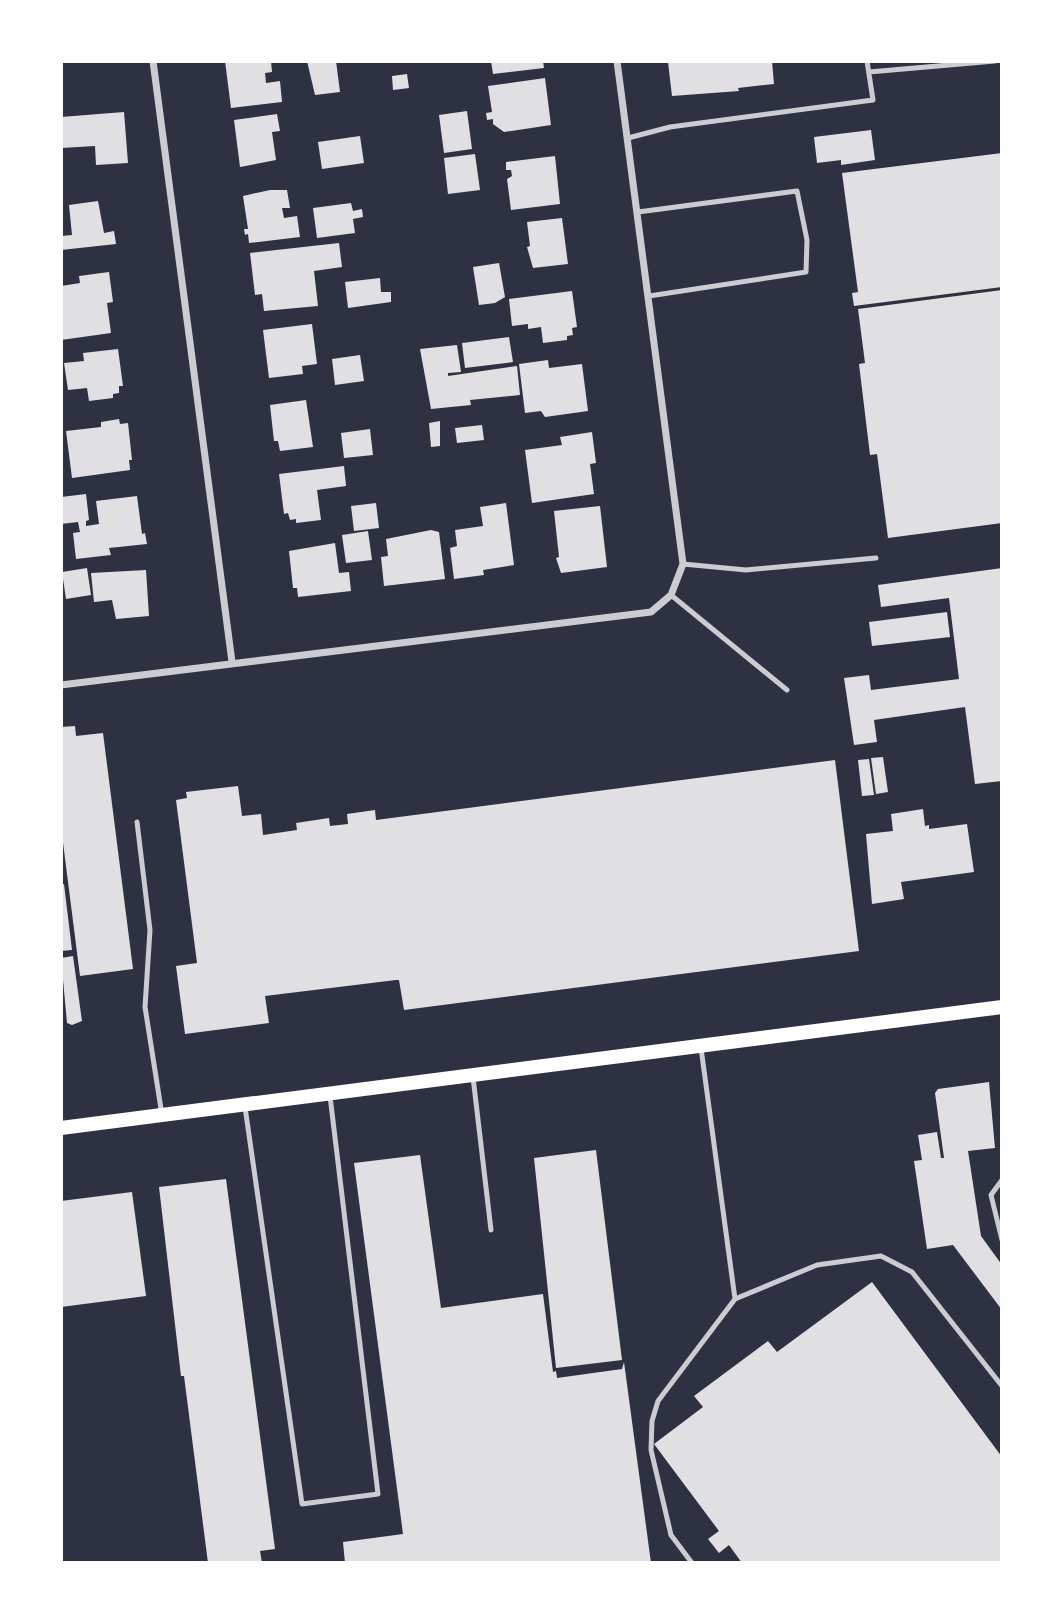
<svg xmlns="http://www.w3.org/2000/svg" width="1063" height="1624" viewBox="0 0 1063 1624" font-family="'Noto Serif',serif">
<rect width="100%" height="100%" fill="#2d3142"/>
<path fill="#e0e0e3" d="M225 61H271L272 72 265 73 266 83 280 81 282 102 231 108Z
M307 61H336L340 92 315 95Z
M491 61H543L544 68 493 74Z
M772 61 774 84 738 88 739 91 672 96 668 62Z
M407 74 409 88 393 90 392 76Z
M545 78 551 125 504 132 493 124V119L487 120 486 113 492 112 488 86Z
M467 111 472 149 444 153 439 115Z
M124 112 128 163 96 165 95 146 61 148V117Z
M277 114 280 131 272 132 276 160 240 167 234 120Z
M871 130 875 160 841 165V160L817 163 814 137Z
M360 136 364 163 322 169 318 142Z
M1002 153V287L854 306 852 293 858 292 842 173Z
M475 154 480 190 448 194 444 158Z
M555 156 560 204 511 210 507 179 512 176 511 170H506V162Z
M270 190H287L290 208H282L284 218 297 216 300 237 249 243 248 234 245 235 244 229H248L243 196Z
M98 201 104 233 114 231 116 244 61 250V236L72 235 69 205Z
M351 203 353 211 362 209 363 217 353 219 355 233 317 238 313 208Z
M562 218 568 264 533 268 527 247 530 246 527 222Z
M339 243 342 267 314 271 318 306 264 311 262 294 255 295 250 253Z
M499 263 505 297 495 303 479 305 473 267Z
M109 272 113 302 107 303 111 333 61 340V286L80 283 79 276Z
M380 278 381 292H391V302L348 308 345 282Z
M1002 290V523L888 538 877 454 870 455 859 364 865 363 858 309Z
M572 291 577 327 572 328 573 335 567 336V340L543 343 541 327 528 329V324L512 326 509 299Z
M312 324 317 364 302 366 303 374 269 378 263 330Z
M509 337 513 362 465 368 462 343Z
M457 345 461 372 448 373V376L517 366 520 395 470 400 471 405 431 409 420 349Z
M118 349 123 386H119V393L113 394V398L89 401 87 388 68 390 64 363 84 361 83 353Z
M360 355 364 381 335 385 332 359Z
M548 360 549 368 582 364 588 411 545 417 541 411 525 413 519 364Z
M306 400 313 447 280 451 278 441H274L270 405Z
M119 419 120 424 128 423 132 460H129L130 470 72 478 66 431 101 427V422Z
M440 421V446L431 447 429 423Z
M482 425 484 440 457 443 455 428Z
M370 429 373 455 344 458 341 433Z
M592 432 596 463 590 464 594 494 532 503 525 450 562 445 560 437Z
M344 466 346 486 317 490 321 520 296 523V519L290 520 288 513 284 514 279 474Z
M86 494 89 520 86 521V526L99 524 96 501 137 496 142 534 145 533 147 544 109 548 111 555 76 559 73 533 80 532 78 522 61 524V497Z
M376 503 379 528 354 531 351 506Z
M506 503 514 565 483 570 484 575 454 579 450 548 457 546 455 530 483 526 480 507Z
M600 506 607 567 561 573 556 558 559 557 554 511Z
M431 530 439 532 445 579 384 586 381 557 388 556 386 539Z
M368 531 372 560 346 563 342 535Z
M335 543 339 573 349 572 351 591 298 597 297 588H293L289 551Z
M87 568 91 595 66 599 62 572Z
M1002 568V781L975 784 965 707 874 720 877 742 854 745 844 678 869 675 871 690 959 679 949 598 881 607 878 585Z
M146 570 149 616 116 619 112 600 94 602 91 573Z
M947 612 950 637 872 646 869 622Z
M75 726 76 736 103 733 133 969 80 976 61 827V727Z
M883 757 888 792 876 794 871 758Z
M869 759 874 795 862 796 858 760Z
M835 760 859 951 404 1010 399 980H396L265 996 269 1023 185 1034 176 966 197 963 176 800 187 798 186 792 238 786 242 816 261 814 263 835 297 830 296 823 329 818 330 826 348 824 347 814 375 810 376 820Z
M923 809 925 826 929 825V829L967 824 974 872 901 882 904 899 872 904 866 834 893 831 891 814Z
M64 884 72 950 61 951V885Z
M73 956 82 1021 72 1025 67 1023 61 958Z
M989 1082 995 1148 968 1151 981 1236 1002 1265V1310L953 1245 927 1249 914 1161 922 1160 918 1135 937 1132 941 1158H944L935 1093 938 1089Z
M596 1150 622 1360 556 1368 534 1158Z
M420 1155 441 1308 543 1294 553 1372 556 1371 557 1378 622 1369 624 1362 651 1563H345L343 1542 403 1534 354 1163Z
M226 1179 275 1549 260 1551 262 1563H208L184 1376H181L159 1187Z
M132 1192 146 1296 61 1307V1201Z
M872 1282 1002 1457V1563H742L729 1545 719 1553 708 1539 719 1531 654 1444 703 1407 694 1396 768 1341 777 1352Z"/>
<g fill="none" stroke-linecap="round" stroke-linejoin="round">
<path stroke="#caccd0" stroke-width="5" d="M869 72 995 61
M628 138 670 127 873 100 867 61
M638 212 797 191 807 240 806 272 649 296
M683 564 746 570 876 558
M671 595 787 690
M137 822 150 930 145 1007 162 1115
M473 1077 491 1230
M245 1107 302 1504 378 1494 330 1096
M1002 1180 991 1195 1002 1240
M735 1299 817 1265 881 1256 912 1272 1002 1386
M692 1563 671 1535 651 1450 652 1421 658 1401 735 1299 701 1048"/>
<path stroke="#caccd0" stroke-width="7" d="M153 61 232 662
M61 685 651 612 671 595 683 564 617 61"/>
<path stroke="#fff" stroke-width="14" d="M61 1128 1002 1007"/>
</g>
<rect width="1063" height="1624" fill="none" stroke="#ffffff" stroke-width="126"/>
</svg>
